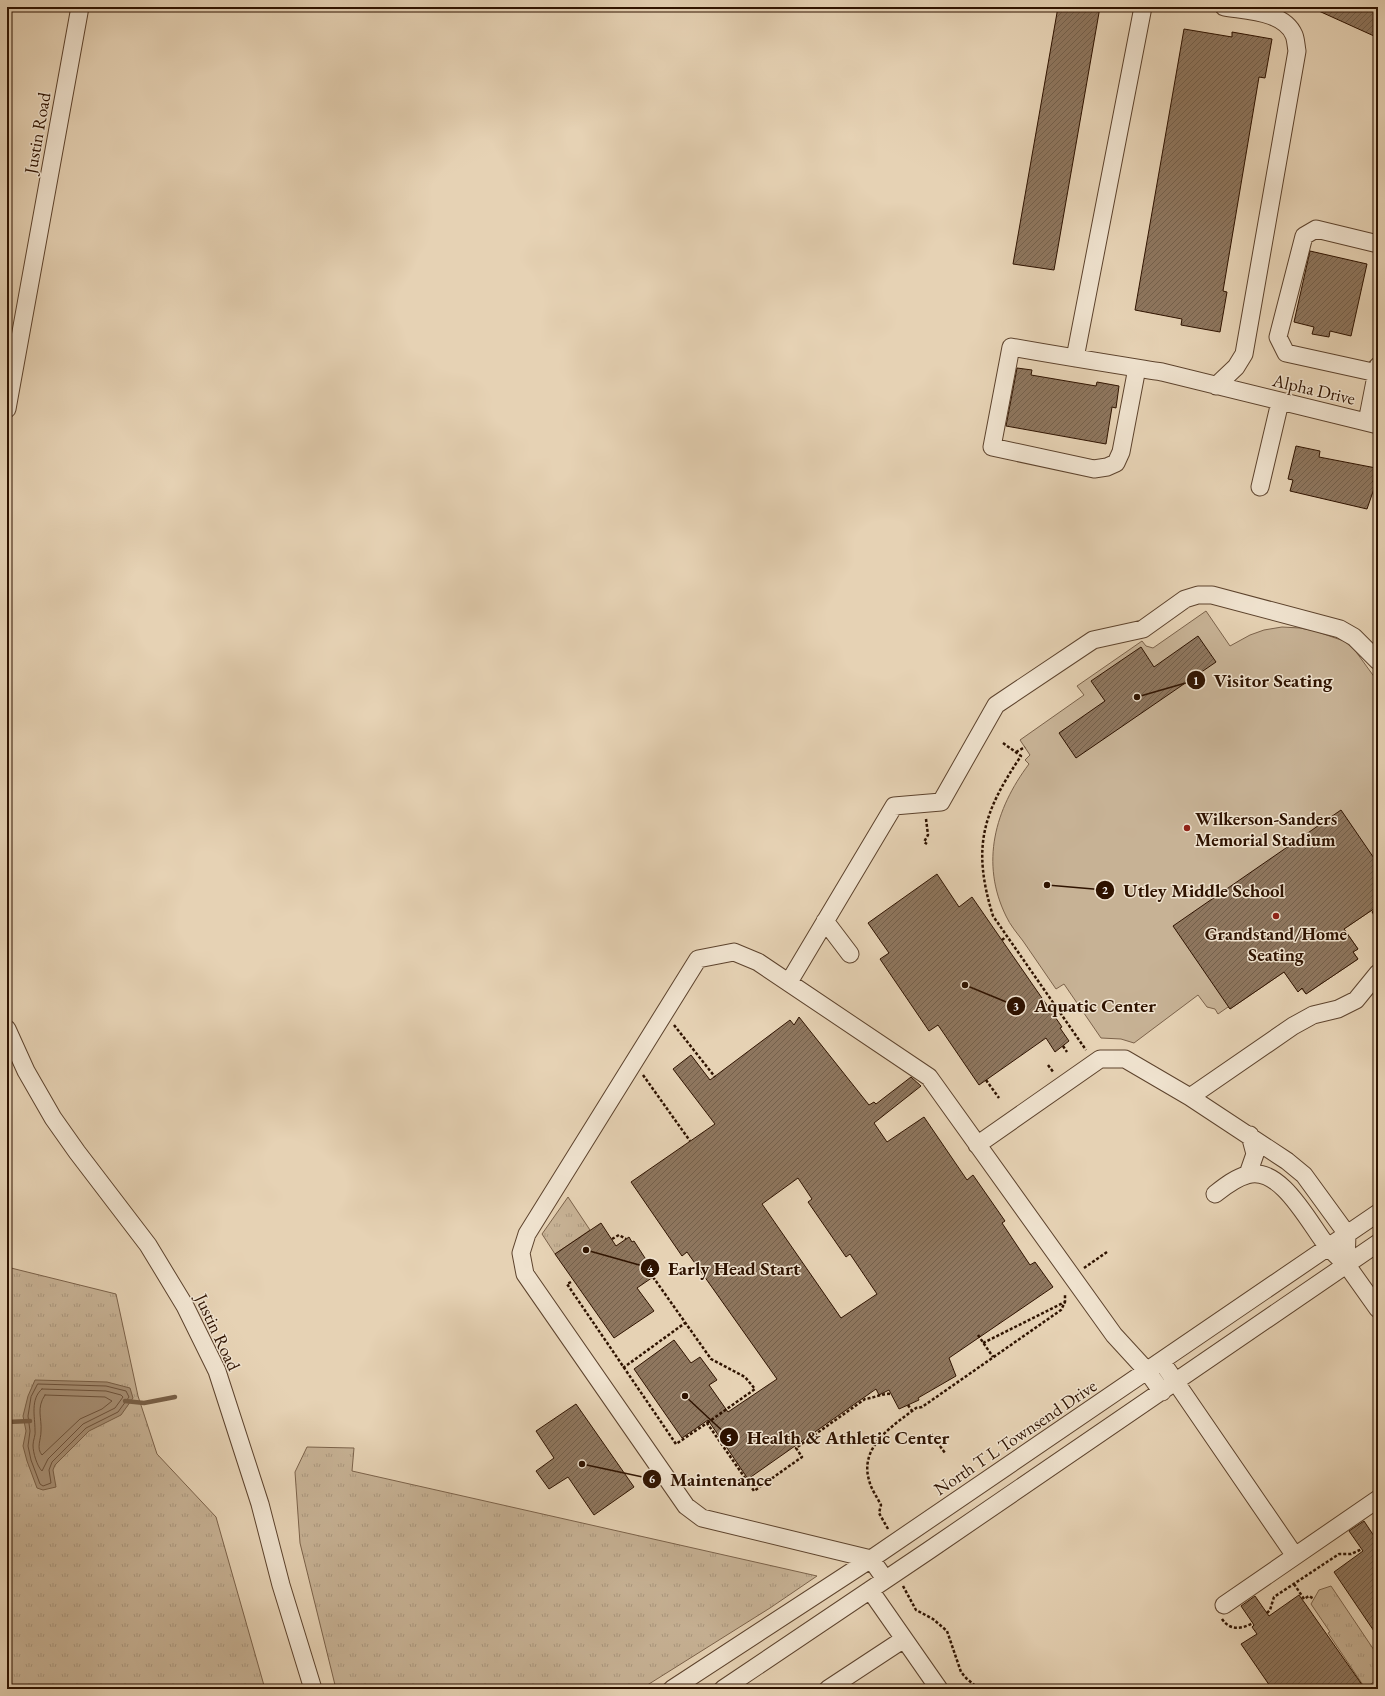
<svg xmlns="http://www.w3.org/2000/svg" width="1385" height="1696" viewBox="0 0 1385 1696" font-family="'EB Garamond',serif">
<defs>
<pattern id="grass-tufts" width="24" height="20" patternUnits="userSpaceOnUse"><rect width="24" height="20" fill="#c7b295"/><path d="M3 7l-1-3M5 7V3M7 7l1-3M15 17l-1-3M17 17v-4M19 17l1-3" fill="none" stroke="#ab987f"/></pattern>
<pattern id="building-hatch" width="6" height="6" patternUnits="userSpaceOnUse"><rect width="6" height="6" fill="#8e765e"/><path d="M-1 1l2-2M0 6l6-6M5 7l2-2" fill="none" stroke="#74604b"/></pattern>
</defs>
<rect width="100%" height="100%" fill="#e6d2b4"/>
<filter id="stains"><feTurbulence type="fractalNoise" baseFrequency=".005" numOctaves="4"/><feColorMatrix values="0 0 0 0 .2 0 0 0 0 .09 0 0 0 0 .02 0 0 0 .5 -.17"/></filter>
<radialGradient id="worn" r=".72"><stop offset=".6" stop-color="#630" stop-opacity="0"/><stop offset="1" stop-color="#630" stop-opacity=".3"/></radialGradient>
<path fill="url(#grass-tufts)" stroke="#7b624a" d="M568 1197 590 1230 555 1254 542 1234Z
M7 1267 116 1294 138 1396 157 1454 216 1517 265 1689H7Z
M307 1447 354 1448 352 1471 817 1576 770 1608 641 1689H336L300 1543 295 1472Z
M1331 1586 1378 1656V1679L1365 1688 1328 1633 1330 1632 1311 1604 1319 1590Z"/>
<path fill="#c7b295" stroke="#7b624a" d="M1206 611 1230 646 1250 635 1264 630 1282 627 1300 628 1315 631 1344 641 1354 649 1378 682V906L1344 929 1358 949 1353 952 1358 959 1306 994 1302 989 1298 991 1284 972 1230 1009 1228 1007 1218 1014 1215 1009 1207 1007 1198 995 1134 1043 1121 1039 1101 1038 1064 984 1056 989C1045 973 1034 957 1023 941 1017 933 1010 925 1006 916 980 863 995 809 1029 764L1025 760 1030 755 1020 740 1084 695 1077 686 1142 641 1146 646 1153 648Z"/>
<path fill="#a89177" stroke="#785f47" d="M35 1380 107 1382 130 1388 133 1398 121 1415 89 1431 55 1465 53 1470 56 1487 43 1490 37 1488 27 1461 23 1446 26 1431 23 1416 28 1396Z"/>
<g fill="none" stroke-linecap="round" stroke-linejoin="round">
<path stroke="#6c523c" stroke-width="1" d="M38 1384 106 1386 126 1391 129 1397 118 1412 86 1428 52 1462 49 1470 51 1483 43 1486 40 1484 31 1460 28 1446 30 1431 28 1416 31 1397Z
M42 1389 106 1391 121 1395 123 1397 115 1408 83 1424 48 1459 42 1471C37 1466 33 1453 33 1445 33 1440 36 1435 35 1430 35 1417 30 1399 42 1389Z
M45 1395 105 1397 112 1401 102 1409 80 1419 42 1455C36 1448 41 1440 41 1431 42 1418 36 1408 45 1395Z"/>
<path stroke="#785f47" stroke-width="4.5" d="M125 1401 144 1403 175 1397
M7 1422 30 1421"/>
</g>
<path fill="url(#building-hatch)" stroke="#2f1300" fill-rule="evenodd" d="M1058 7H1100L1054 270 1013 264Z
M1310 7H1378V27L1374 36Z
M1184 29 1232 37V32L1272 39 1265 78 1259 77 1223 291 1227 292 1220 332 1181 325 1182 319 1135 310Z
M1310 251 1367 264 1351 336 1330 331 1329 337 1312 334 1314 327 1294 322Z
M1017 368 1032 370 1031 375 1096 386 1097 382 1119 386 1116 408 1112 407 1106 444 1006 426Z
M1296 446 1320 451 1319 457 1376 468 1373 482 1376 483 1367 509 1290 491 1293 480 1288 479Z
M1198 636 1216 662 1076 758 1059 733 1105 701 1091 681 1141 647 1154 667Z
M1341 810 1378 864V906L1344 929 1358 949 1353 952 1358 959 1306 994 1302 988 1298 992 1284 972 1230 1009 1173 926Z
M937 874 959 907 972 897 1062 1027 1060 1028 1069 1041 1055 1052 1046 1038 979 1085 938 1025 929 1031 880 959 889 953 868 923Z
M799 1017 869 1105 874 1102 876 1104 911 1077 921 1086 874 1123 887 1142 924 1117 967 1180 973 1175 1005 1221 1002 1223 1030 1265 1035 1262 1053 1287 949 1358 956 1376 918 1398 919 1400 899 1409 889 1390 879 1395 876 1389 748 1479 708 1420 682 1438 634 1369 674 1340 691 1363 700 1357 717 1380 709 1385 728 1412 777 1379 687 1252 682 1256 631 1182 715 1124 673 1069 691 1055 710 1080 790 1020 794 1025ZM798 1178 812 1199 808 1202 846 1257 850 1254 877 1294 841 1318 762 1204Z
M601 1223 616 1246 629 1237 632 1242 634 1241 656 1275 637 1288 654 1311 614 1338 555 1254Z
M576 1404 634 1487 594 1515 568 1477 549 1489 536 1471 554 1458 536 1431Z
M1364 1521 1378 1542V1637L1334 1572 1363 1551 1349 1531Z
M1299 1595 1304 1602 1365 1689H1272L1241 1644 1257 1634 1252 1627 1254 1625 1241 1606 1255 1596 1269 1616Z"/>
<g fill="none" stroke-linecap="round" stroke-linejoin="round">
<g stroke="#5d432d" stroke-width="19">
<path id="minor" d="M1075 358 1143 7
M1137 368 1121 452 1116 463 1107 467 1094 469 992 447 1011 347C1061 356 1112 364 1162 372L1378 425
M1377 373 1286 353 1278 337 1304 236 1316 229 1378 244
M1216 386 1236 367 1244 354 1297 51C1296 46 1296 40 1294 35 1284 11 1246 11 1224 7
M7 409 80 7
M1367 422 1378 366
M1260 487 1280 402
M825 921 850 954
M789 982 894 806 941 802 996 705 1093 640 1143 629 1185 599 1198 595H1212L1340 629 1354 637 1378 661
M7 1029 26 1071 53 1118 77 1152 148 1245 185 1306 217 1371 260 1504 281 1585 313 1689
M1190 1097 1293 1026 1313 1015 1338 1009 1356 1000 1378 973
M977 1145 1100 1059H1125L1190 1097 1287 1161 1304 1175 1347 1234 1346 1264C1340 1259 1334 1253 1328 1247 1311 1227 1281 1164 1247 1175 1235 1178 1224 1187 1215 1194
M1248 1174 1255 1154 1250 1135
M1346 1264 1378 1309
M1162 1362 1295 1556
M885 1579 871 1559 702 1518 686 1506 525 1274 521 1253 527 1234 698 959 734 952 758 962 929 1077 1114 1335 1147 1371 1162 1392
M870 1590 939 1689
M1224 1605 1378 1499
M672 1689 871 1559 1378 1213
M723 1689 928 1551 1378 1243
M828 1689 904 1639"/>
</g>
<path stroke="#2f1300" stroke-width="2.5" stroke-dasharray="3 2" stroke-linecap="butt" d="M1003 743 1021 756C982 814 972 848 993 916L1086 1050
M1016 752 1025 747
M926 819 928 835 924 842 927 844
M1378 909 1373 912 1378 920
M1002 940 1007 936
M1051 1011 1056 1006
M674 1025 715 1077
M1063 1046 1067 1052
M1048 1065 1054 1073
M643 1075 690 1141
M986 1080 999 1098
M612 1239 619 1235 626 1239
M1084 1268 1107 1252
M653 1277 711 1359 745 1377 755 1389 707 1423
M571 1282 567 1284 676 1444 707 1423 754 1491 802 1457 796 1448 865 1399C874 1398 883 1393 891 1394
M978 1335 993 1357
M983 1343 1065 1302
M623 1368 685 1323
M908 1405 912 1411
M927 1437 931 1434 945 1453
M888 1529 879 1513 881 1505C877 1497 871 1489 869 1480 859 1446 894 1425 916 1408L922 1407 1061 1310 1065 1302V1294
M1376 1539 1378 1537
M1294 1584 1304 1599 1309 1596 1314 1599
M903 1586 916 1610 933 1619 947 1631 961 1672 966 1678 979 1689
M1267 1613 1270 1610 1274 1597 1339 1554H1351L1362 1549
M1222 1619C1230 1631 1242 1629 1253 1623"/>
<use href="#minor" stroke="#efe2ce" stroke-width="17"/>
</g>
<g fill="#8f2418" stroke="#efe2ce" stroke-width="1.5">
<circle cx="1187" cy="828" r="4"/>
<circle cx="1276" cy="916" r="4"/>
</g>
<g text-anchor="middle" dominant-baseline="central" stroke-width="3" stroke-linejoin="round" paint-order="stroke">
<g font-size="18" fill="#2f1300" stroke="#efe2ce">
<text transform="translate(37 133) rotate(-80)">Justin Road</text>
<text transform="translate(1314 389) rotate(13)">Alpha Drive</text>
<text transform="translate(218 1332) rotate(65)">Justin Road</text>
<text transform="translate(1015 1437) rotate(-34)">North T L Townsend Drive</text>
</g>
<g font-size="18" font-weight="bold" fill="#2f1300" stroke="#efe2ce" text-anchor="start">
<text x="1195" y="818">Wilkerson-Sanders<tspan x="1195" dy="21">Memorial Stadium</tspan></text>
<text x="1276" y="933" text-anchor="middle">Grandstand/Home<tspan x="1276" dy="21">Seating</tspan></text>
</g>
</g>
<path fill="none" stroke="#2f1300" stroke-width="1.5" d="M1137 697L1196 680M1047 885L1105 890M965 985L1016 1006M586 1250L650 1268M685 1396L729 1437M582 1464L652 1479"/>
<g fill="#2f1300" stroke="#efe2ce" stroke-width="1.5">
<circle cx="1137" cy="697" r="4"/>
<circle cx="1047" cy="885" r="4"/>
<circle cx="965" cy="985" r="4"/>
<circle cx="586" cy="1250" r="4"/>
<circle cx="685" cy="1396" r="4"/>
<circle cx="582" cy="1464" r="4"/>
<circle cx="1196" cy="680" r="10"/>
<circle cx="1105" cy="890" r="10"/>
<circle cx="1016" cy="1006" r="10"/>
<circle cx="650" cy="1268" r="10"/>
<circle cx="729" cy="1437" r="10"/>
<circle cx="652" cy="1479" r="10"/>
</g>
<g font-size="12" text-anchor="middle" font-weight="bold" fill="#fff">
<text x="1196" y="685">1</text>
<text x="1105" y="894">2</text>
<text x="1016" y="1010">3</text>
<text x="650" y="1273">4</text>
<text x="729" y="1442">5</text>
<text x="652" y="1483">6</text>
</g>
<g font-size="19" text-anchor="middle" font-weight="bold" fill="#2f1300" stroke="#efe2ce" stroke-width="3" stroke-linejoin="round" paint-order="stroke">
<text x="1273" y="687">Visitor Seating</text>
<text x="1204" y="897">Utley Middle School</text>
<text x="1095" y="1012">Aquatic Center</text>
<text x="734" y="1275">Early Head Start</text>
<text x="848" y="1444">Health &amp; Athletic Center</text>
<text x="721" y="1486">Maintenance</text>
</g>
<rect width="1385" height="1696" fill="none" stroke="#e6d2b4" stroke-width="24"/>
<rect x="8" y="8" width="1369" height="1680" fill="none" stroke="#2f1300" stroke-width="2"/>
<rect x="12" y="12" width="1361" height="1672" fill="none" stroke="#2f1300"/>
<rect width="100%" height="100%" filter="url(#stains)"/>
<rect width="100%" height="100%" fill="url(#worn)"/>
</svg>
